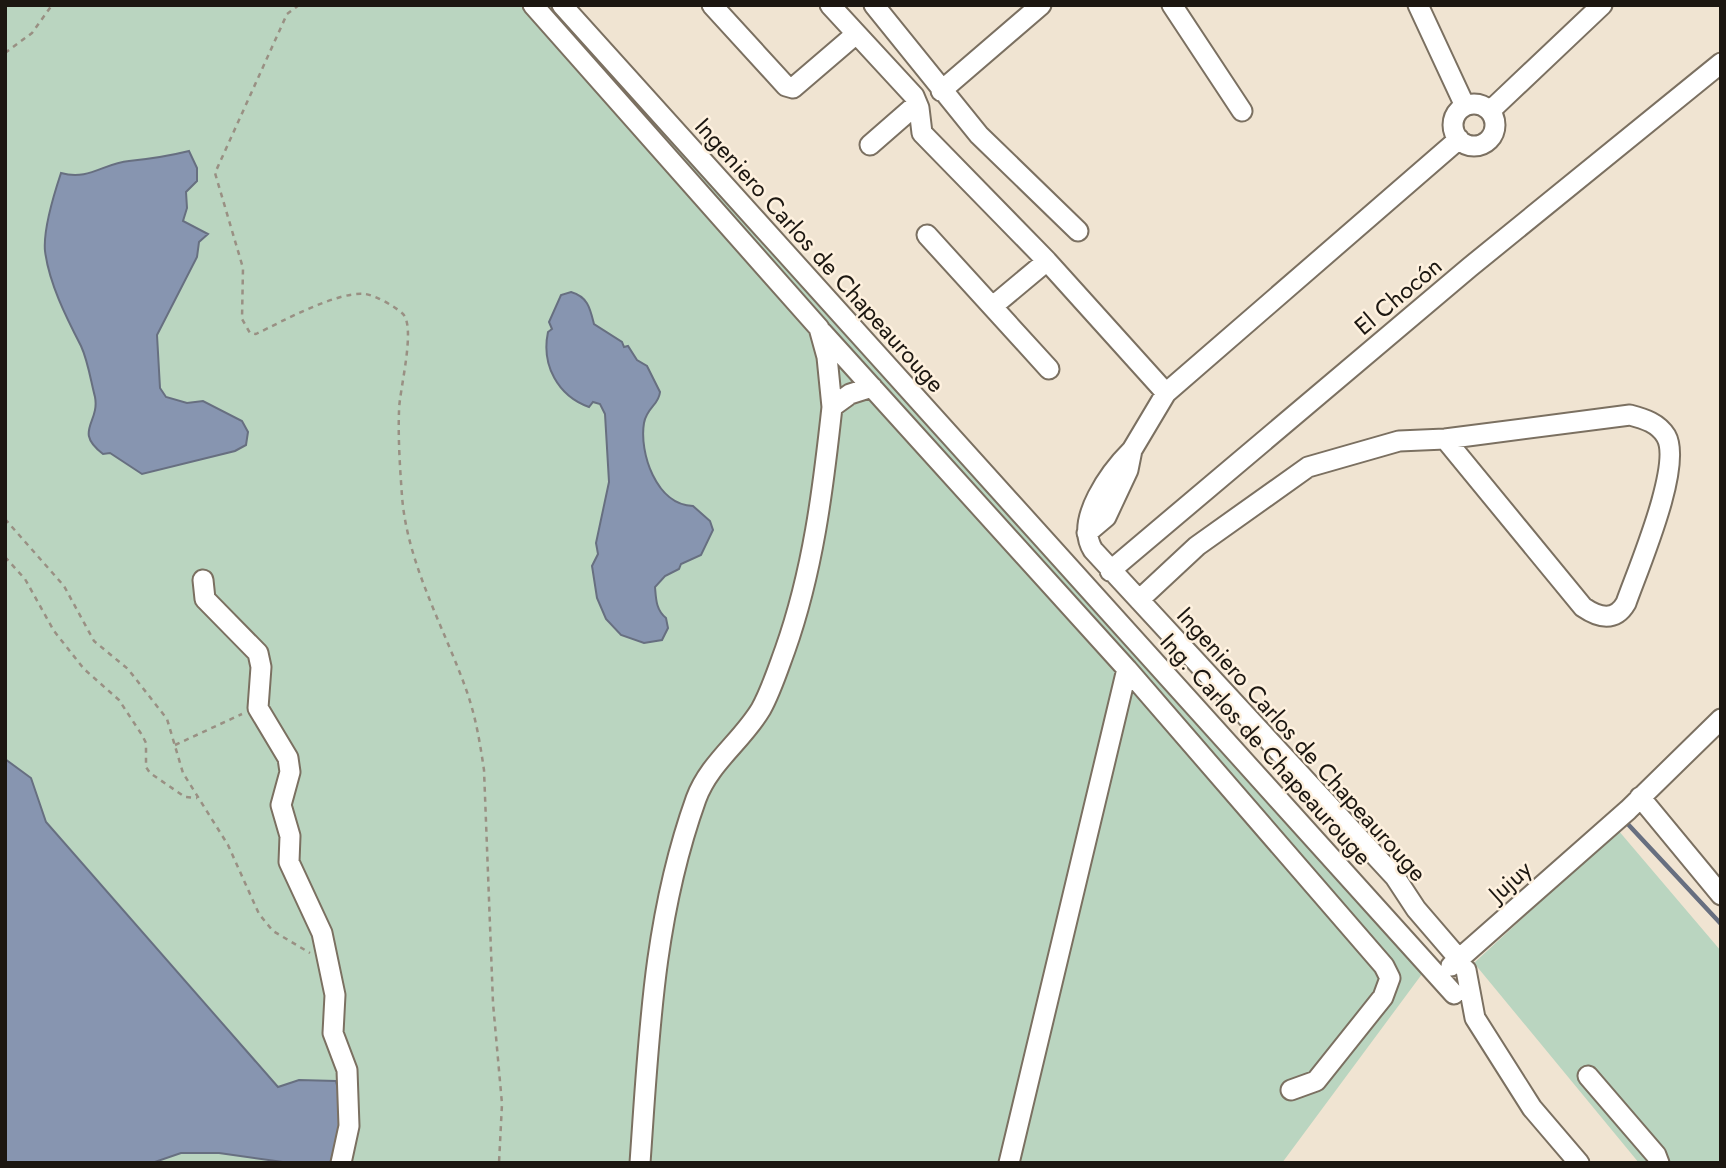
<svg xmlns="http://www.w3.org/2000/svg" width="1726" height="1168" viewBox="0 0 1726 1168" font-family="Jost,sans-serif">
<rect width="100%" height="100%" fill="#f0e4d2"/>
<path fill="#bad5c0" d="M5 5H549L1425 970 1282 1163H5Z
M1618 830 1721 951V1163H1639L1474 963Z"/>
<path fill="#8795b0" stroke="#676f80" stroke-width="2" d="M189 151 197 168V181L186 192 187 208 183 221 208 234 199 242 197 257 157 335 160 388 166 397 187 403 203 401 242 421 248 432 246 445 235 451 142 474 110 453 103 454C73 431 100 423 95 397 91 382 88 361 81 346 66 317 49 283 45 251 43 229 54 194 61 173 89 181 104 163 129 161 149 159 169 156 189 151Z
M571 292C588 297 590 308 594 324L622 342 624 347 628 346 637 360 647 366 660 392C659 405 647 407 644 423 639 452 656 505 693 506L710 521 713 530 701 555 681 564 679 569 665 576 655 587C656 599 656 610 666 618L668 628 662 640 644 643 621 635 606 619 597 598 592 566 598 554 596 543 609 482 605 414 600 404 593 402 589 407C558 396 541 365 548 332L552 329 549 322 561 295Z
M5 759 31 778 46 822 278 1087 299 1080 336 1081C343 1108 340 1138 330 1163H290L219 1153H181L152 1163H5Z"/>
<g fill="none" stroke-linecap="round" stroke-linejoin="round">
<path stroke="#676f80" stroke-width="4.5" d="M1625 821 1721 924"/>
<g stroke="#7b7061" stroke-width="23">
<path id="minor" d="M533 5 819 328 827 357 832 407C823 490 813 571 785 650 778 669 771 691 761 709 742 741 709 763 696 799 653 919 649 1037 640 1163
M562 5 1454 994
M712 5 786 86 793 88 856 34
M830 5 914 96 919 108 922 133 1047 261 1166 393
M874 5 979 135 1078 231
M1172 5 1242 111
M1418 5 1465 106
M941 91 1041 5
M1453 125a21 21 0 1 1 42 0a21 21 0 1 1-42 0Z
M1490 111 1602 5
M870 145 917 104
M927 235 1049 369
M993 306 1047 261
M822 332 1127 669 1384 966 1390 978 1383 997 1316 1081 1291 1090
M832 407 850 394 872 387
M1132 450C1111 471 1074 520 1093 550L1395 877 1416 909 1459 959
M1087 533 1106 517 1128 470 1132 450 1166 393 1459 139
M1110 571 1470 267 1721 63
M203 580 205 599 258 653 261 667 258 708 288 758 290 772 281 805 290 836 289 862 322 933 335 995 333 1033 347 1070 349 1126 341 1163
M1139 600 1197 546 1308 467 1399 441 1445 439 1630 415C1645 419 1658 423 1666 436 1683 465 1638 569 1626 603 1615 622 1599 618 1583 607L1445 439
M1640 797 1721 895
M1451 966 1628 810 1721 719
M1466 970 1475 1018 1532 1108 1579 1163
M1588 1076 1656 1155 1659 1163
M1009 1163 1127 669"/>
</g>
<path stroke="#999083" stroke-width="2.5" stroke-dasharray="5 5" stroke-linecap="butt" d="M299 5 287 14 215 173 243 268 242 319 250 333 256 334C281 322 337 291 365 294 375 295 394 306 402 313 417 325 399 391 399 411 398 439 400 468 402 496 407 564 445 629 467 692 476 718 480 743 484 770L493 1003 502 1104 499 1163
M5 53 32 33 52 5
M5 519 64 586 94 641 128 669 167 719 183 773 228 845 259 914 273 931 310 953
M5 557 25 579 54 631 84 669 119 700 142 735 146 743V767L150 773 185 797 197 798
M175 745 242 714"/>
<use href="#minor" stroke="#fff" stroke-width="19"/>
</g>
<g text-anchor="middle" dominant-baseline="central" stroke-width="5" stroke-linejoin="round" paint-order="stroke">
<g font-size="24" fill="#1c1711" stroke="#fef1df">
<text transform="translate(820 255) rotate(48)">Ingeniero Carlos de Chapeaurouge</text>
<text transform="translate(1398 296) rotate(-40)">El Chocón</text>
<text transform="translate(1302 744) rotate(48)">Ingeniero Carlos de Chapeaurouge</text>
<text transform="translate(1266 749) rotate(48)">Ing. Carlos de Chapeaurouge</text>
<text transform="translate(1510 881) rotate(-42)">Jujuy</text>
</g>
</g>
<rect width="1726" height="1168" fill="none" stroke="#1c1711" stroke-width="14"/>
</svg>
